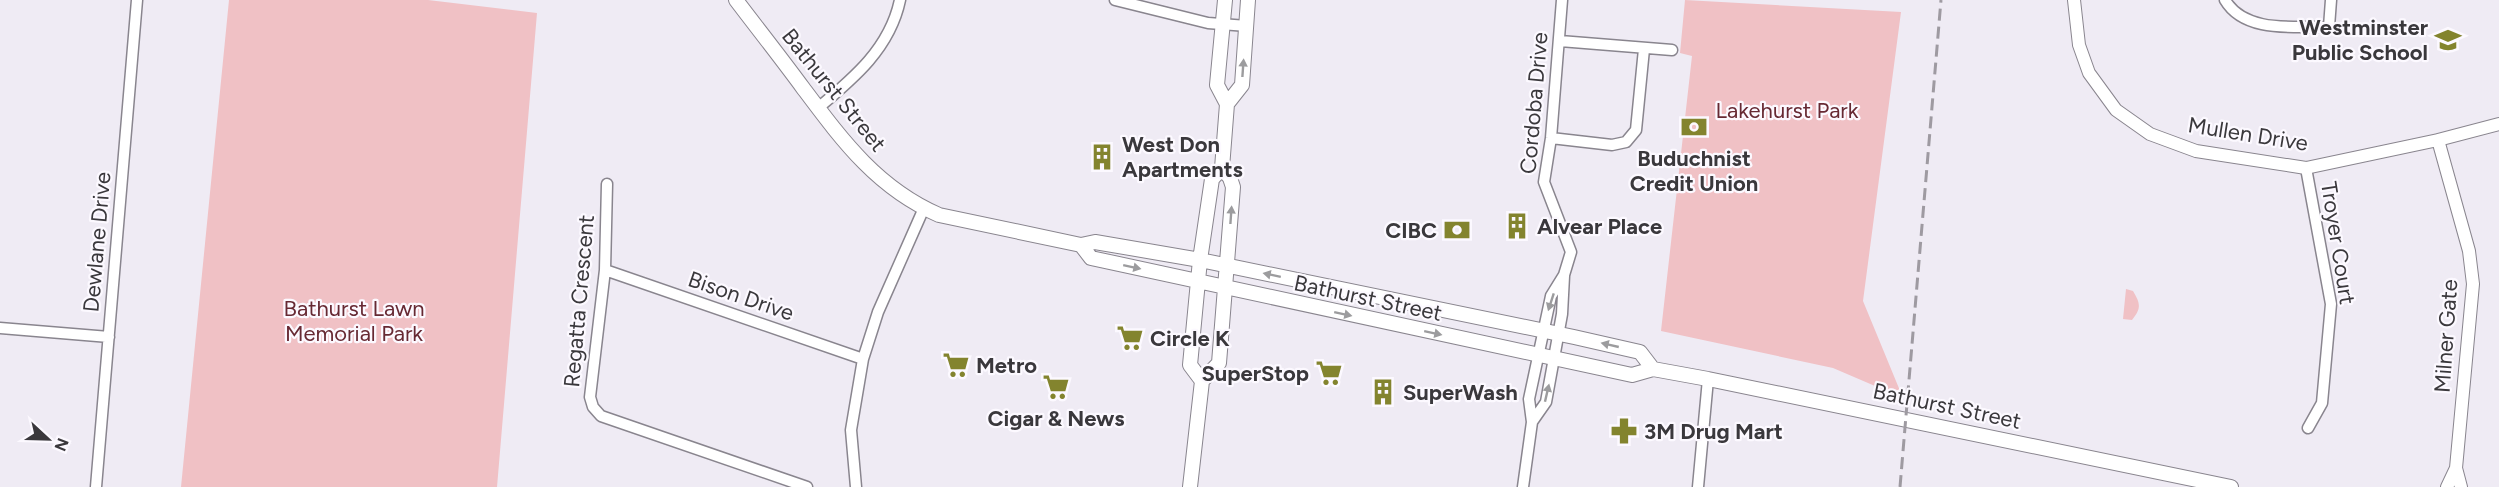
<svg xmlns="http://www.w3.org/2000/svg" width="2499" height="487" viewBox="0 0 2499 487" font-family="Figtree,sans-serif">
<rect width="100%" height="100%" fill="#efebf4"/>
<path fill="#f0c1c5" d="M229 0H428L537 13 497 487H181Z
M1685 0 1901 12 1863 301 1903 398 1833 368 1661 331 1692 56 1680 53Z
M2126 289 2133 291C2140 303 2142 308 2132 320L2123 319Z"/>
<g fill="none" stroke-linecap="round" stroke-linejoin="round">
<g stroke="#89858e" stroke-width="13">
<path id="minor" d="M1115 0 1208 23 1247 26
M2225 0C2245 34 2296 26 2329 27L2331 0
M1560 41 1672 50
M818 108C854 78 890 48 900 0
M1551 138 1612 145 1626 142 1636 130 1644 49
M2306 168 2331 304 2322 403 2308 428
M607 184 605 270 590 397 593 407 601 416 807 487
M605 270 863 359
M0 328 109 337
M1532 422 1546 402 1562 314 1564 276
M96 487 137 0
M856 487 851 430 863 359 878 312 924 208
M1523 487 1532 422 1529 399 1551 296 1564 275 1571 252 1544 182 1551 138 1562 0
M1698 487 1708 379"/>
</g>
<g stroke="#89858e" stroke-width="14">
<path id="tertiary" d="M2074 0 2079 45 2089 73 2116 110 2150 134 2196 151 2306 168 2438 140 2499 124
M2438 140 2469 251 2473 284 2456 468 2447 487
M2456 468 2461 487"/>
</g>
<g stroke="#89858e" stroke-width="16">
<path id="secondary" d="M736 0C758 29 781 58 803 88 842 140 877 188 939 215L1081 245 1095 242 1200 260 1574 337 1640 352 1653 369
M1227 104 1242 85 1248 0
M1081 245 1091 258 1632 375 1653 369 1708 379 2231 487
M1202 381 1190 365 1200 260 1212 179 1222 168 1227 104 1217 85 1225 0
M1190 487 1202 381 1219 363 1233 187 1230 178 1222 168"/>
</g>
<use href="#minor" stroke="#fff" stroke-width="10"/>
<use href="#tertiary" stroke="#fff" stroke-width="12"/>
<use href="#secondary" stroke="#fff" stroke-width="14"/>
<path stroke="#9e9aa1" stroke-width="3" stroke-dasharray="12 6" stroke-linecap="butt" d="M1900 487 1941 0"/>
</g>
<defs><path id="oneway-solid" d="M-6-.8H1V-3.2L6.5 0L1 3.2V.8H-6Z" transform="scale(1.5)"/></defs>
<g fill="#9c9c9e">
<use href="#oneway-solid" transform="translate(1243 68) rotate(-86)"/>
<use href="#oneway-solid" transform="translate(1231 215) rotate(-86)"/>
<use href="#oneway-solid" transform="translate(1132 267) rotate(12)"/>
<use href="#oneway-solid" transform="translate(1272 275) rotate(-168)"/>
<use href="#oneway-solid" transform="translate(1551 302) rotate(108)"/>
<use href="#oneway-solid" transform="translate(1343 314) rotate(12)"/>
<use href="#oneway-solid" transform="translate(1433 333) rotate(12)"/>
<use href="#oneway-solid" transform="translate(1610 345) rotate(-167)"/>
<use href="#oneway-solid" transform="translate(1547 393) rotate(-77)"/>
</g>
<defs>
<g id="school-bare" transform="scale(2.07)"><path d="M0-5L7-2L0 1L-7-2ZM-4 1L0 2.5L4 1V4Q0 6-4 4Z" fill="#83842e" stroke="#fcf9ff" stroke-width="2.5" paint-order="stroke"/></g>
<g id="bank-bare" transform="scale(2.07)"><path d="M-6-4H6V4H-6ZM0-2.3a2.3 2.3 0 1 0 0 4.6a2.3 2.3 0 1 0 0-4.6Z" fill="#83842e" stroke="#fcf9ff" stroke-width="2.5" paint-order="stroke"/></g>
<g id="building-bare" transform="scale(2.07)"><path d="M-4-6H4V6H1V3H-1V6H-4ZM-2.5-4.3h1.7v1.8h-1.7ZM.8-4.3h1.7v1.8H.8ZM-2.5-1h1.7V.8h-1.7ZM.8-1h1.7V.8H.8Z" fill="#83842e" stroke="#fcf9ff" stroke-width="2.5" paint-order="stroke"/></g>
<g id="supermarket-bare" transform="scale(2.07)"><path d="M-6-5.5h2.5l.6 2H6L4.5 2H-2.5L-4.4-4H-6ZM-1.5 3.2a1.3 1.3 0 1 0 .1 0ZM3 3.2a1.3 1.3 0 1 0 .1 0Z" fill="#83842e" stroke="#fcf9ff" stroke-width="2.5" paint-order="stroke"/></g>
<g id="pharmacy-bare" transform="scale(2.07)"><path d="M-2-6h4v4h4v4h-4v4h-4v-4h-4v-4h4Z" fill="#83842e" stroke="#fcf9ff" stroke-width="2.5" paint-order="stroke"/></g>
</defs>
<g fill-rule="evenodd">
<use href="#school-bare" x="2448" y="40"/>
<use href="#bank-bare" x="1694" y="127"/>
<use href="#building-bare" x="1102" y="157"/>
<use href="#building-bare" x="1517" y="226"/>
<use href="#bank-bare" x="1457" y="230"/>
<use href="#supermarket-bare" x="1130" y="338"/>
<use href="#supermarket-bare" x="956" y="365"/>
<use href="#supermarket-bare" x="1329" y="373"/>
<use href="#supermarket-bare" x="1056" y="387"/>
<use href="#building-bare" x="1383" y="392"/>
<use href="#pharmacy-bare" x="1624" y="431"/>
</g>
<g text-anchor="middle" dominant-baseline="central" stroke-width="4.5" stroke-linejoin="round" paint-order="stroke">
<g font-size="22" font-weight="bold" fill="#3a383c" stroke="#fcf9ff" text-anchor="start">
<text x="2428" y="27" text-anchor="end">Westminster<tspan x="2428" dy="25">Public School</tspan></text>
<text x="1122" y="144">West Don<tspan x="1122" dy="25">Apartments</tspan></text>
<text x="1694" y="158" text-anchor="middle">Buduchnist<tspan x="1694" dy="25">Credit Union</tspan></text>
<text x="1537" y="226">Alvear Place</text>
<text x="1437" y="230" text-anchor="end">CIBC</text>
<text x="1150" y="338">Circle K</text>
<text x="976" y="365">Metro</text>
<text x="1309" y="373" text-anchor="end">SuperStop</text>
<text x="1403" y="392">SuperWash</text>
<text x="1056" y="418" text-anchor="middle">Cigar &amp; News</text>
<text x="1644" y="431">3M Drug Mart</text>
</g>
<g font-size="22" fill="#3a383c" stroke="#fcf9ff">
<text transform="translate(834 90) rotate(51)">Bathurst Street</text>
<text transform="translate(1534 103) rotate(-85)">Cordoba Drive</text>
<text transform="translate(2248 134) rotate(9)">Mullen Drive</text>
<text transform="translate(97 242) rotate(-85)">Dewlane Drive</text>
<text transform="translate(2338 243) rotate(81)">Troyer Court</text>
<text transform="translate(741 296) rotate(19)">Bison Drive</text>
<text transform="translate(1368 298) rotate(12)">Bathurst Street</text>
<text transform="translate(579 301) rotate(-85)">Regatta Crescent</text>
<text transform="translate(2446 336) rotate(-86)">Milner Gate</text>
<text transform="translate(1947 406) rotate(12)">Bathurst Street</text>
</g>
<g font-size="22" fill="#672933" stroke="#fcf9ff">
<text x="1787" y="110">Lakehurst Park</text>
<text x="354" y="308">Bathurst Lawn<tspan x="354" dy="25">Memorial Park</tspan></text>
</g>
</g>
<g transform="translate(48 439) rotate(112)" stroke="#fcf9ff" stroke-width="4.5" paint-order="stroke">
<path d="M0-4.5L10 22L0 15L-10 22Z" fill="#3a383c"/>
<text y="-9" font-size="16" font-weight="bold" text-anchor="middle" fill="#3a383c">N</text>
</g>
</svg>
